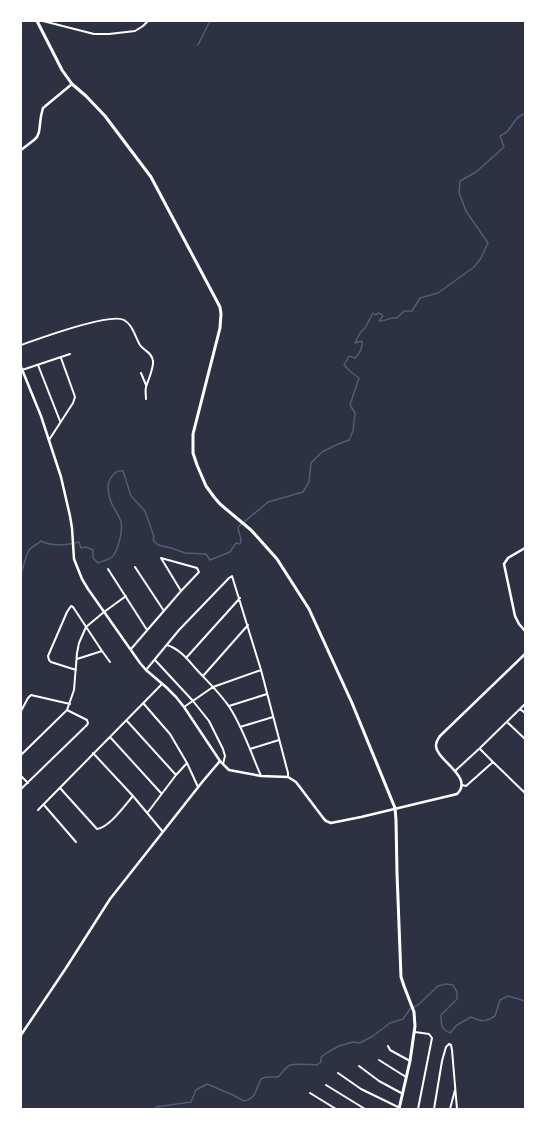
<svg xmlns="http://www.w3.org/2000/svg" width="546" height="1130" viewBox="0 0 546 1130" font-family="'Exo 2',sans-serif">
<rect width="100%" height="100%" fill="#2d3142"/>
<g fill="none" stroke-linecap="round" stroke-linejoin="round">
<path stroke="#4f5d75" stroke-width="1.5" d="M198 45 210 21
M21 573C24 567 26 553 30 549 33 546 38 544 41 541 52 547 67 545 79 542L81 548 86 547 93 550V558L98 563C102 561 109 560 112 557 118 552 123 529 121 522 119 514 112 507 110 499 109 496 108 491 108 487 108 480 115 469 123 471L131 496 145 511 154 537 153 540 158 545 171 548 185 553 206 554 210 560 230 552 236 543 240 544C243 536 238 535 238 527L268 502 303 492 309 482 311 463 322 452 336 445 349 440 353 431 355 413 350 405 359 378 351 372 344 365 349 356 355 358C359 354 363 348 362 341L355 343 360 333 365 328 373 313 376 315 378 313 381 314 383 316 379 321C386 322 390 316 397 318L404 311H412L420 298 438 293 474 267 481 258 488 243 466 211 459 193 460 181 476 172 504 147 500 136 507 132 517 118 525 113
M155 1109 156 1107 191 1102 196 1090 207 1084 233 1095 244 1101C257 1098 255 1090 261 1079L266 1077H278C282 1074 285 1067 290 1065 297 1063 310 1065 317 1065L321 1062V1057L328 1052 339 1046 353 1042 360 1043 373 1036 390 1023 403 1019 410 1009 418 1005 438 986 446 984 453 985 457 992V999L441 1015C441 1025 441 1029 450 1033L457 1025 471 1017C482 1022 485 1022 495 1016L500 1000 508 996 525 1001"/>
<path stroke="#fff" stroke-width="2" d="M43 21 94 34H109L135 31 143 26 148 21
M21 345C38 339 110 312 124 320 133 325 135 337 140 345 144 351 152 352 153 361 154 368 148 380 146 387 145 391 146 396 146 399
M38 365 60 421
M22 370 70 354
M141 373 146 385
M49 440 73 403 75 397 74 394 61 358
M161 558 181 591
M135 567 164 611
M108 569 147 630
M167 645C180 649 188 660 197 670 208 682 221 694 230 708 243 728 251 753 261 776
M131 649 181 591 199 572 197 568 161 558
M186 658 240 598
M77 659 102 651
M155 660 193 701 209 721 223 749 225 756 223 764
M76 670 51 662 49 660 48 656 67 612 71 606 73 607 102 651 110 662
M146 670 179 630 229 578 232 576 261 670 288 773V777
M203 676 248 625
M143 703 170 734 187 763 176 775 148 812
M229 706 267 694
M184 707 213 687 261 670
M520 709 525 713
M21 711 28 698 31 695 70 704
M127 721 176 775
M507 722 525 739
M240 727 273 717
M110 737 161 793
M250 749 279 740
M480 749 493 762 525 793
M93 753 133 796 163 832
M21 755 67 710 74 690 77 653 79 643 86 627 104 612 126 596
M187 763 198 787
M455 771 480 748 525 704
M21 776 28 783
M462 785 466 786 493 762
M60 788 97 829C110 827 125 805 133 796
M21 789 87 725 88 723 87 720 67 710
M44 805 76 842
M38 810 162 684
M415 1032 429 1034 432 1038 418 1109
M388 1046 390 1050 410 1061
M379 1060 406 1077
M359 1066 379 1081 403 1094
M338 1073 361 1089 400 1108
M326 1085 365 1109
M310 1093 336 1109
M434 1109 442 1061 446 1047 449 1044 451 1045 452 1050 457 1109
M450 1109 455 1090"/>
<path stroke="#fff" stroke-width="2.5" d="M21 150 34 140 37 137 39 132 41 116 43 108 72 84
M21 367 41 416 61 477 70 516 72 528 74 559 82 579 88 589 140 663 146 670 166 687 176 697 184 707 220 761 229 770 261 776 288 777 296 782 324 819 326 821 331 823 361 817 457 794C475 777 435 760 436 745 436 741 438 739 440 736L525 654
M525 548 508 558 504 564 515 616 519 624 525 631
M21 1035 66 968 110 899 203 781 220 761"/>
<path stroke="#fff" stroke-width="3" d="M37 21 62 70 72 84 86 96 105 116 151 177 220 307 221 314 220 328 193 434V453L197 465 206 486 214 497 220 504 251 530 277 559 309 609 352 703 395 808 396 820 397 873 401 977 404 986 414 1012 415 1026 410 1061 399 1109"/>
</g>
<rect width="546" height="1130" fill="none" stroke="#ffffff" stroke-width="44"/>
</svg>
